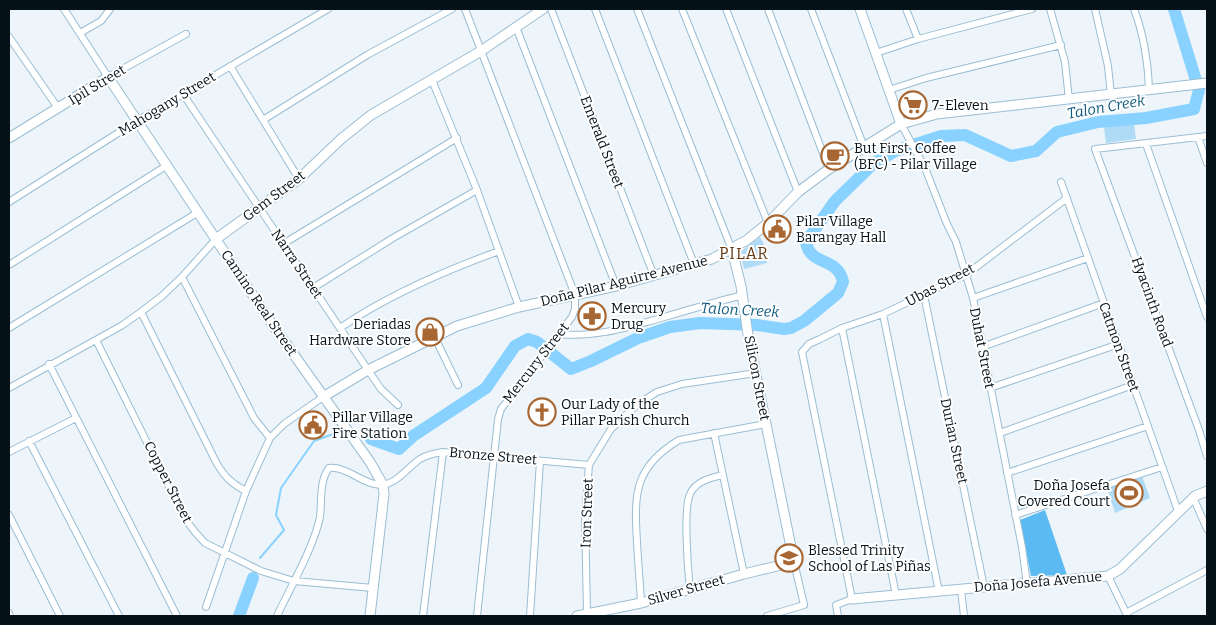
<svg xmlns="http://www.w3.org/2000/svg" width="1216" height="625" viewBox="0 0 1216 625" font-family="Bitter,serif">
<rect width="100%" height="100%" fill="#eef5fa"/>
<path fill="#b0dbf7" d="M1134 123 1136 139 1106 143 1104 127Z
M760 237 766 248 767 263 744 269 740 252Z
M1142 476 1150 498 1115 513 1107 488Z"/>
<path fill="#5abaf1" d="M1045 510 1067 575 1031 576 1020 520Z"/>
<g fill="none" stroke-linecap="round" stroke-linejoin="round">
<path stroke="#89d2ff" stroke-width="2" d="M260 558 284 530 276 515 281 488 314 441 336 433"/>
<path stroke="#89d2ff" stroke-width="12" d="M371 439 399 449 413 436 486 388 515 346 528 339 537 342 571 369 591 361 638 338 670 327 700 323 757 325 784 329 791 328 804 321 838 293 843 282C838 256 810 267 806 242L835 201 873 164 895 151 941 136 965 135 1011 156 1036 151 1057 132 1098 122 1146 118 1194 109 1199 90 1174 9
M239 616 253 578"/>
<g stroke="#9abdd3" stroke-width="8">
<path id="minor" d="M64 9 108 77 186 34
M465 9 575 295V309L572 317 501 409 498 419 477 616
M551 9 654 276
M595 9 694 264
M637 9 732 250
M682 9 768 223
M726 9 798 192
M768 9 829 169
M811 9 864 147
M906 9 918 39
M1050 9 1065 62 1069 100
M1095 9 1108 66 1111 95
M1134 9C1144 35 1148 62 1149 90
M516 27 616 286
M80 33 101 21 110 9
M9 37 58 108
M876 53 918 39 1032 9
M230 66 299 179
M432 80 477 190 519 307
M889 90 926 78 1061 45
M183 94 368 370 381 389 398 405
M263 120 367 55 452 9
M901 124 925 168 947 224 956 242 973 298 1022 547 1027 584
M1207 136 1095 149 1199 430 1207 456
M1198 137 1207 163
M1146 144 1207 317
M1061 182 1178 511
M9 202 137 121 328 9
M283 244 457 138
M9 265 166 166
M182 277 254 418 270 438
M313 288 393 238 477 190
M924 295 984 587
M973 298 1088 258
M141 312 217 464C225 477 232 484 246 491
M883 314 939 592
M9 328 197 213
M340 328C388 295 444 271 499 251
M842 328 896 595
M559 334C594 338 628 327 661 318 688 310 715 302 743 295
M434 336 458 385
M96 340 185 519 195 532 205 543 261 571 294 581 373 588
M982 347 1104 303
M49 364 177 616
M9 388 121 326 141 312 162 296 182 277 216 239
M990 388 1119 344
M714 433 744 574
M1000 433 1133 385
M29 441 119 616
M9 452 76 418
M1007 473 1148 426
M1193 497 1207 529
M9 515 60 616
M1015 515 1162 467
M1108 576 1127 615
M690 590C688 571 683 509 690 494 696 481 710 478 723 475
M961 590 964 616
M641 603C640 583 638 562 637 542 634 494 634 467 679 440L766 424
M206 607 246 491 270 438 284 424 323 397
M9 613 10 616
M1126 613 1207 570
M587 614 585 515 589 465 611 429 638 404 657 392 682 384 756 373
M277 616C290 588 314 547 320 517 322 501 319 481 329 468 347 466 363 485 381 485 397 484 408 467 420 459 427 455 435 453 443 452L589 465
M423 616 443 452
M530 616 540 461
M767 616 804 605 794 562
M838 616 836 605 852 599 802 352 809 344 820 339 842 328 883 314 967 274 1067 198"/>
</g>
<g stroke="#9abdd3" stroke-width="11">
<path id="tertiary" d="M860 9 901 124
M9 138 108 77 270 321 370 462 383 485 384 494 370 616
M216 239 299 179 341 139 371 115 481 51 543 9
M323 397 368 370 457 326 519 307 616 286 712 259 747 240 768 223 798 192 829 169 901 124 937 114 1207 83
M852 599 1108 576 1120 569 1195 496 1207 491
M577 616 641 603 744 574 794 562 748 335 741 286 732 250"/>
</g>
<use href="#minor" stroke="#fff" stroke-width="6"/>
<use href="#tertiary" stroke="#fff" stroke-width="9"/>
</g>
<defs>
<g id="supermarket-ring" transform="scale(1.4375)"><circle r="9.5" fill="#fff" stroke="#a86732" stroke-width="1.5"/><path d="M-6-5.5h2.5l.6 2H6L4.5 2H-2.5L-4.4-4H-6ZM-1.5 3.2a1.3 1.3 0 1 0 .1 0ZM3 3.2a1.3 1.3 0 1 0 .1 0Z" fill="#a86732"/></g>
<g id="cafe-ring" transform="scale(1.4375)"><circle r="9.5" fill="#fff" stroke="#a86732" stroke-width="1.5"/><path d="M-5.5-4.5H6V0H3Q3 3.5 0 3.5H-2.5Q-5.5 3.5-5.5 0ZM3-3.2v2h1.7v-2ZM-6 4.5H4V6H-6Z" fill="#a86732"/></g>
<g id="civic-ring" transform="scale(1.4375)"><circle r="9.5" fill="#fff" stroke="#a86732" stroke-width="1.5"/><path d="M-.6-6.5H3V-4.5H.6V-3L4-1V1h2V6H-6V1h2V-1L-.6-3ZM-1.2 2.5V6h2.4V2.5Z" fill="#a86732"/></g>
<g id="pharmacy-ring" transform="scale(1.4375)"><circle r="9.5" fill="#fff" stroke="#a86732" stroke-width="1.5"/><path d="M-2-6h4v4h4v4h-4v4h-4v-4h-4v-4h4Z" fill="#a86732"/></g>
<g id="shop-ring" transform="scale(1.4375)"><circle r="9.5" fill="#fff" stroke="#a86732" stroke-width="1.5"/><path d="M-5-2.5h2.3a2.7 3.5 0 0 1 5.4 0H5L5.5 6h-11ZM-1.5-2.5h3a1.5 2.3 0 0 0-3 0Z" fill="#a86732"/></g>
<g id="church-ring" transform="scale(1.4375)"><circle r="9.5" fill="#fff" stroke="#a86732" stroke-width="1.5"/><path d="M-1.2-6h2.4v3.5h3.3v2.4h-3.3V6h-2.4V-.1h-3.3v-2.4h3.3Z" fill="#a86732"/></g>
<g id="stadium-ring" transform="scale(1.4375)"><circle r="9.5" fill="#fff" stroke="#a86732" stroke-width="1.5"/><path d="M0-5a6.5 5 0 1 0 0 10a6.5 5 0 1 0 0-10ZM-3.5-1.8h7v3.6h-7Z" fill="#a86732"/></g>
<g id="school-ring" transform="scale(1.4375)"><circle r="9.5" fill="#fff" stroke="#a86732" stroke-width="1.5"/><path d="M0-5L7-2L0 1L-7-2ZM-4 1L0 2.5L4 1V4Q0 6-4 4Z" fill="#a86732"/></g>
</defs>
<g fill-rule="evenodd">
<use href="#supermarket-ring" x="913" y="105"/>
<use href="#cafe-ring" x="835" y="156"/>
<use href="#civic-ring" x="777" y="229"/>
<use href="#pharmacy-ring" x="592" y="316"/>
<use href="#shop-ring" x="430" y="332"/>
<use href="#church-ring" x="542" y="412"/>
<use href="#civic-ring" x="313" y="425"/>
<use href="#stadium-ring" x="1129" y="493"/>
<use href="#school-ring" x="789" y="558"/>
</g>
<g text-anchor="middle" dominant-baseline="central" stroke-width="4" stroke-linejoin="round" paint-order="stroke">
<g font-size="14" fill="#06121a" stroke="#fff">
<text transform="translate(97 85) rotate(-31)">Ipil Street</text>
<text transform="translate(167 104) rotate(-31)">Mahogany Street</text>
<text transform="translate(602 142) rotate(69)">Emerald Street</text>
<text transform="translate(274 196) rotate(-37)">Gem Street</text>
<text transform="translate(297 264) rotate(56)">Narra Street</text>
<text transform="translate(624 281) rotate(-14)">Doña Pilar Aguirre Avenue</text>
<text transform="translate(940 285) rotate(-28)">Ubas Street</text>
<text transform="translate(1152 302) rotate(70)">Hyacinth Road</text>
<text transform="translate(259 303) rotate(56)">Camino Real Street</text>
<text transform="translate(1119 347) rotate(70)">Catmon Street</text>
<text transform="translate(982 348) rotate(79)">Duhat Street</text>
<text transform="translate(536 363) rotate(-52)">Mercury Street</text>
<text transform="translate(757 378) rotate(79)">Silicon Street</text>
<text transform="translate(954 441) rotate(78)">Durian Street</text>
<text transform="translate(493 456) rotate(5)">Bronze Street</text>
<text transform="translate(168 482) rotate(63)">Copper Street</text>
<text transform="translate(587 513) rotate(-88)">Iron Street</text>
<text transform="translate(1038 582) rotate(-5)">Doña Josefa Avenue</text>
<text transform="translate(686 590) rotate(-16)">Silver Street</text>
</g>
<g font-size="14" fill="#06121a" stroke="#fff" text-anchor="start">
<text x="932" y="105">7-Eleven</text>
<text x="854" y="148">But First, Coffee<tspan x="854" dy="16">(BFC) - Pilar Village</tspan></text>
<text x="796" y="221">Pilar Village<tspan x="796" dy="16">Barangay Hall</tspan></text>
<text x="611" y="308">Mercury<tspan x="611" dy="16">Drug</tspan></text>
<text x="411" y="324" text-anchor="end">Deriadas<tspan x="411" dy="16">Hardware Store</tspan></text>
<text x="561" y="404">Our Lady of the<tspan x="561" dy="16">Pillar Parish Church</tspan></text>
<text x="332" y="417">Pillar Village<tspan x="332" dy="16">Fire Station</tspan></text>
<text x="1110" y="485" text-anchor="end">Doña Josefa<tspan x="1110" dy="16">Covered Court</tspan></text>
<text x="808" y="550">Blessed Trinity<tspan x="808" dy="16">School of Las Piñas</tspan></text>
</g>
<g font-size="15" font-style="italic" fill="#105a7f" stroke="#fff">
<text transform="translate(1106 107) rotate(-10)">Talon Creek</text>
<text transform="translate(740 310) rotate(3)">Talon Creek</text>
</g>
<g font-size="16" letter-spacing="1" fill="#663914" stroke="#fff">
<text x="744" y="253">PILAR</text>
</g>
</g>
<rect width="1216" height="625" fill="none" stroke="#06121a" stroke-width="20"/>
</svg>
